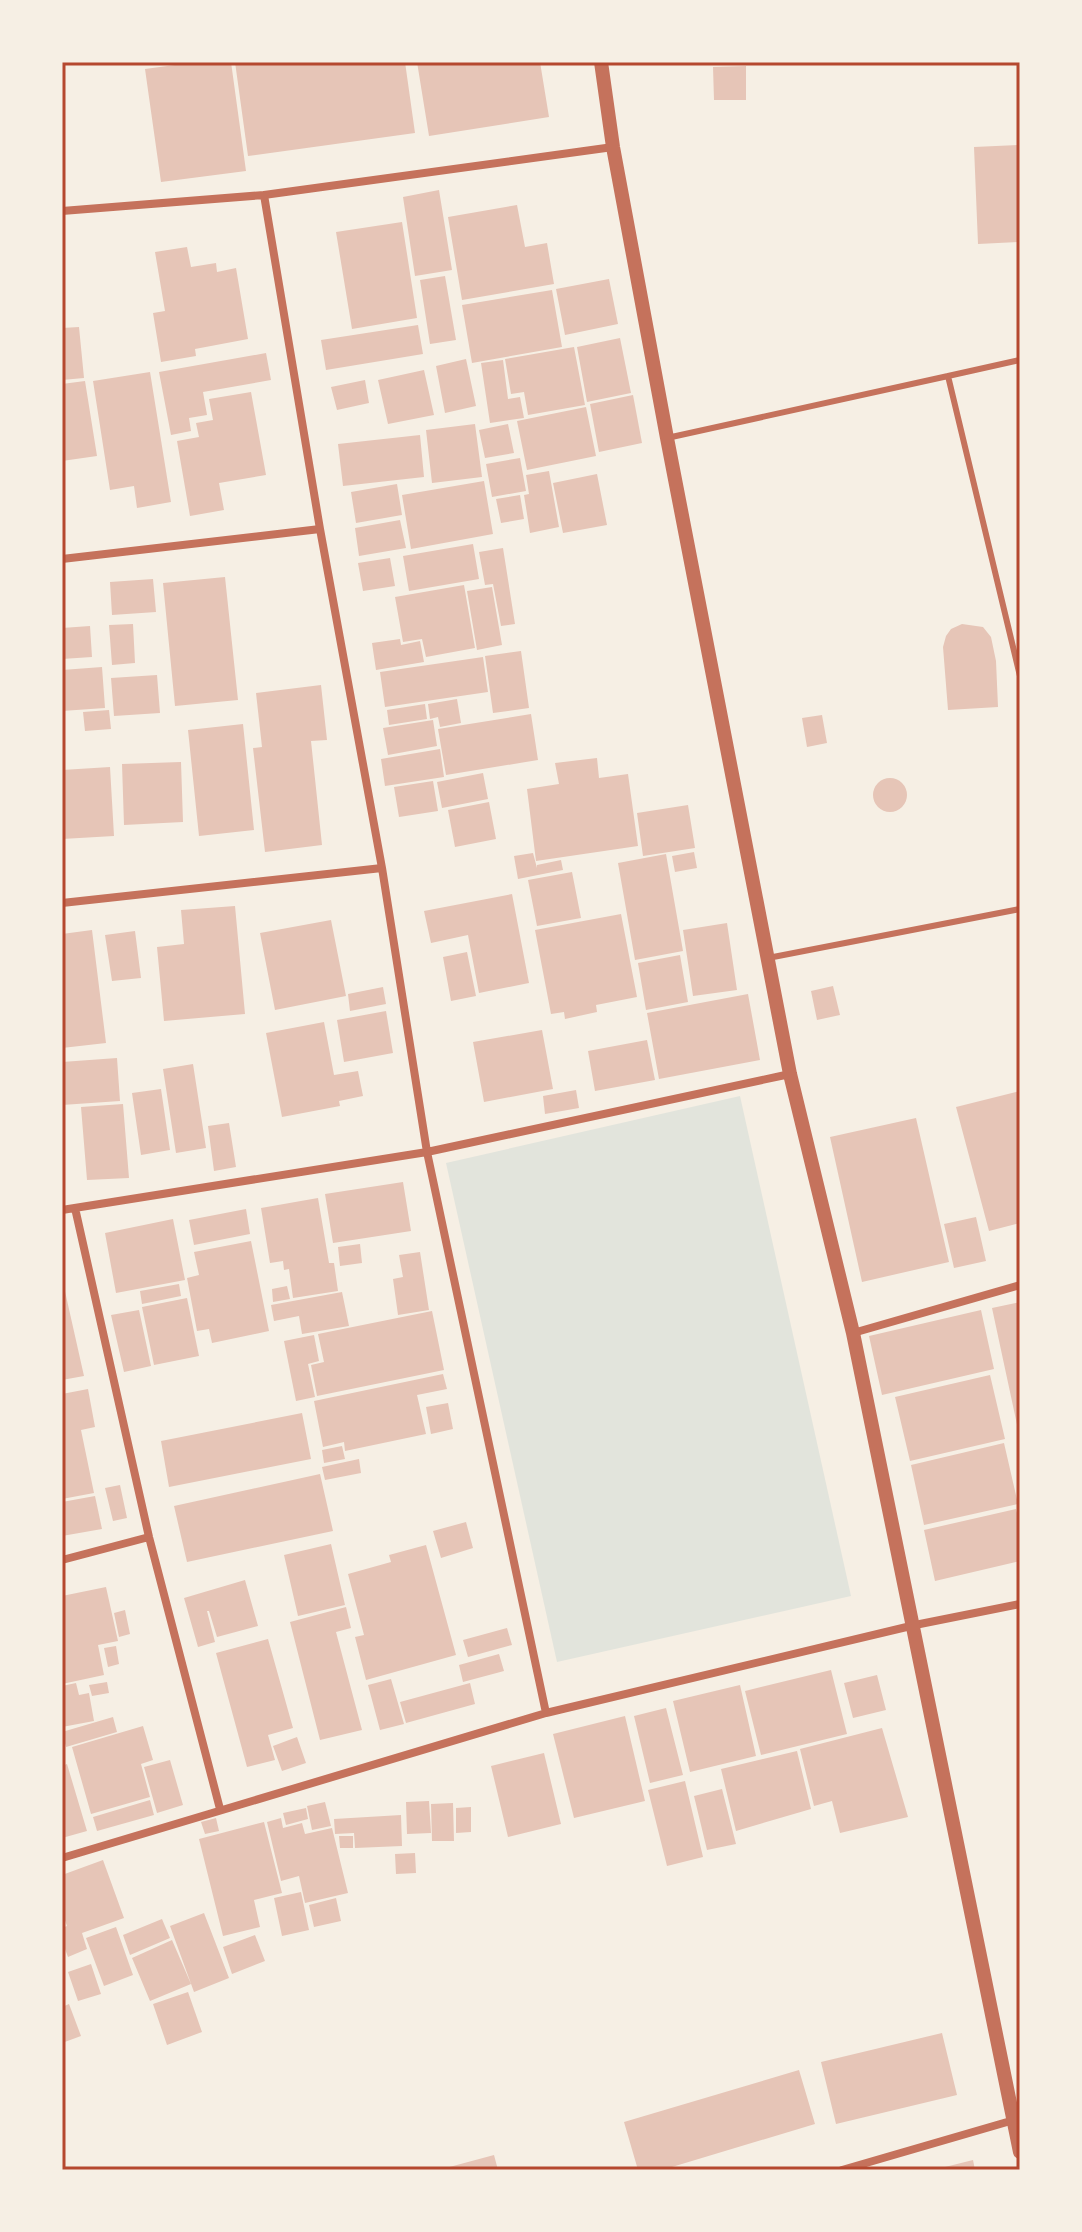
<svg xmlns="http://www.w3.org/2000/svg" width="1082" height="2232" viewBox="0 0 1082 2232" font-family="Quicksand,sans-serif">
<rect width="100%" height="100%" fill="#f6efe4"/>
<path fill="#e2e4dc" d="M740 1096 851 1596 557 1662 446 1163Z"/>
<path fill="#e6c5b7" d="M197 62H231L246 171 161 182 145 69Z
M235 62H405L415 133 248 156Z
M417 62H540L549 117 429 136Z
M746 66V100H714L713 67Z
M1020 145V242L978 244 974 147Z
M439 190 452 270 415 276 403 197Z
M517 205 525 247 547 243 554 284 462 300 448 217Z
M402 222 417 318 352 329 336 232Z
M187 247 191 267 216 263 217 272 236 268 248 339 195 349 196 356 161 362 153 313 165 311 155 252Z
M445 276 456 340 430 344 420 280Z
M609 279 618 324 565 335 556 289Z
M552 290 562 347 472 363 462 305Z
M418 325 423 354 326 370 321 340Z
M79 327 84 378 62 380V328Z
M620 338 631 393 587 402 577 347Z
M574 347 585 405 528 415 524 392 511 394 505 359Z
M266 353 271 380 203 392 207 415 189 418 191 431 171 435 159 372Z
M466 359 476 406 445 413 436 366Z
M503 360 508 399 520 397 524 418 490 423 481 363Z
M424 370 434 415 388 424 378 380Z
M150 372 171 502 137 508 134 486 110 490 93 381Z
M365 380 369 403 337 410 331 387Z
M85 381 97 456 62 461V384Z
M251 392 266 475 219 483 224 510 190 516 177 441 199 437 196 423 213 420 209 399Z
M633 395 642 443 599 452 590 404Z
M586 407 596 456 527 470 517 421Z
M475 424 482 477 432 483 426 430Z
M508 424 514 453 485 458 479 430Z
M420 435 424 477 343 486 338 444Z
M520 458 526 491 492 497 486 464Z
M549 471 559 527 530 533 524 495 529 494 526 475Z
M597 474 607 525 563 533 553 483Z
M484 481 493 534 411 549 402 495Z
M397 484 402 515 356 523 351 492Z
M520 495 524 519 501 523 496 499Z
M400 520 406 548 359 556 355 528Z
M473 544 479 579 409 591 403 556Z
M503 548 515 624 501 626 493 584 485 585 479 552Z
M390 558 395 586 363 591 358 563Z
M225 577 238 700 175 706 163 583Z
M153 579 156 612 112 615 110 582Z
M464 585 475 648 426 657 422 639 403 642 395 597Z
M492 587 502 645 477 650 467 591Z
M133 624 135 663 112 665 109 625Z
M962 624 983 627 991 637 996 661 998 707 948 710 943 647 946 636 951 629Z
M90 626 92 657 62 659V628Z
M400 639 401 645 420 641 424 662 376 670 372 643Z
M521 651 529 708 493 713 485 656Z
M483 657 488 692 385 707 380 672Z
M102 667 105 708 62 711V670Z
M157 675 160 713 114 716 111 678Z
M321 685 327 740 311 741 322 845 265 852 253 748 262 747 256 693Z
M457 699 461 723 440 727 438 717 430 719 428 704Z
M425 704 427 719 389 725 387 710Z
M109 710 111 729 85 731 83 712Z
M531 714 538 760 446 775 438 729Z
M822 715 827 743 807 747 802 718Z
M433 720 437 746 388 755 383 728Z
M243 724 254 830 199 836 188 730Z
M440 749 444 777 385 786 381 759Z
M597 758 599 778 628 774 638 846 536 861 527 789 559 784 555 763Z
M181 762 183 822 124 825 122 764Z
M110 767 114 836 62 839V770Z
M483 773 488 799 442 808 437 782Z
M873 795a17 17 0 1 1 34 0a17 17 0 1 1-34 0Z
M433 781 438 811 399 817 394 787Z
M489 802 496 839 455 847 448 810Z
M688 805 695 848 643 856 637 813Z
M694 852 697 868 675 872 672 856Z
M533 853 537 868V865L561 860 563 870 518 879 514 856Z
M666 854 683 951 635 960 618 863Z
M572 872 581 918 537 926 528 880Z
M512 894 529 983 479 993 468 935 431 943 424 911Z
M235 906 245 1014 164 1021 157 947 184 944 181 910Z
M621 914 637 997 596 1005 597 1012 565 1019 564 1012 551 1014 535 930Z
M331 920 346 996 275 1010 260 933Z
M727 923 737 990 693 996 683 930Z
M92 930 106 1043 62 1048V934Z
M135 931 141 978 112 981 105 935Z
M467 952 476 996 451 1001 443 957Z
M680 955 688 1002 646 1010 638 963Z
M833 986 840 1015 817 1020 811 991Z
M383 987 386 1004 350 1011 348 994Z
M748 994 760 1060 659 1079 647 1013Z
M386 1011 393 1053 344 1062 337 1020Z
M324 1022 334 1075 358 1071 363 1096 339 1101 340 1106 282 1117 266 1033Z
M542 1030 553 1089 484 1102 473 1042Z
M647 1040 655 1080 595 1091 588 1051Z
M117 1058 120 1101 62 1105V1062Z
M193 1064 206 1148 176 1153 163 1069Z
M161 1089 170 1150 141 1155 132 1093Z
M576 1090 579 1108 545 1114 543 1096Z
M1020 1091V1223L989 1231 956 1107Z
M123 1104 129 1178 87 1180 81 1107Z
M916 1118 949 1262 862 1282 830 1137Z
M229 1123 236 1167 214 1171 208 1126Z
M403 1182 411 1231 333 1243 325 1194Z
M318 1198 329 1263H334L338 1291 293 1298 289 1269 284 1270 283 1261 270 1263 261 1208Z
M246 1209 250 1234 194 1245 189 1220Z
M976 1217 986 1261 954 1268 944 1224Z
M173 1219 185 1280 116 1293 105 1233Z
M251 1241 269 1331 212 1343 209 1329 197 1331 187 1278 199 1275 194 1252Z
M360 1244 362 1263 340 1266 338 1247Z
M420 1252 429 1310 398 1315 393 1279 403 1277 399 1255Z
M62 1278 84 1376 62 1380Z
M179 1284 181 1296 142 1304 140 1291Z
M287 1286 290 1299 273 1302 272 1289Z
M342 1292 349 1326 302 1334 299 1316 274 1321 271 1305Z
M187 1298 199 1356 154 1365 142 1307Z
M1020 1302V1434H1019L992 1308Z
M139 1310 151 1366 124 1372 111 1315Z
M981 1310 994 1369 882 1395 869 1336Z
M432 1311 444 1370 317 1396 311 1365 324 1362 318 1334Z
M314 1335 319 1361 308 1364 315 1397 296 1401 284 1341Z
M443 1374 447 1389 417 1395 426 1434 345 1451 344 1442 323 1447 314 1401Z
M990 1375 1005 1439 910 1461 895 1397Z
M88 1389 95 1427 81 1430 94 1493 62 1499V1394Z
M448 1403 453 1429 431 1434 426 1407Z
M302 1413 311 1459 169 1487 161 1441Z
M1004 1443 1018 1504 924 1525 911 1465Z
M342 1446 345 1459 324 1463 322 1450Z
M359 1459 361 1473 325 1480 322 1467Z
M320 1474 333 1531 187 1562 174 1506Z
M120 1485 127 1518 113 1521 105 1488Z
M95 1496 102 1529 62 1536V1502Z
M1016 1509 1020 1525V1561L935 1581 924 1530Z
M466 1522 473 1548 441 1558 433 1531Z
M331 1544 345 1605 298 1616 284 1555Z
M426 1545 456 1655 366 1680 355 1637 364 1635 348 1574 391 1562 389 1555Z
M245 1580 258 1626 217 1637 209 1611H207L215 1642 198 1647 184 1598Z
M106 1587 118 1641 98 1645 104 1675 62 1684V1596Z
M346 1607 351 1628 336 1632 362 1730 320 1740 290 1622Z
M125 1610 130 1634 119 1637 114 1613Z
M507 1628 512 1645 468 1657 463 1640Z
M268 1639 293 1728 268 1735 275 1760 247 1767 216 1653Z
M116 1646 119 1664 108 1667 104 1648Z
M499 1654 504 1671 463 1682 459 1665Z
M831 1670 847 1734 761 1755 745 1691Z
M877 1675 886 1710 853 1718 844 1683Z
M391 1679 404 1724 380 1730 368 1685Z
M107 1682 109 1693 92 1696 89 1685Z
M76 1683 79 1695 89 1693 94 1721 62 1727V1686Z
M470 1683 475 1704 406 1723 400 1702Z
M740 1685 756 1756 690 1772 673 1701Z
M666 1708 683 1775 650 1783 634 1716Z
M625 1716 645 1801 574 1818 553 1734Z
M113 1717 117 1732 66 1747 62 1732Z
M143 1726 153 1760 141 1764 150 1797 91 1814 72 1747Z
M882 1728 908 1817 840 1833 832 1801 814 1806 800 1749Z
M297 1737 306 1763 282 1771 273 1746Z
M797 1751 811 1809 736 1831 721 1769Z
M544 1753 561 1824 508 1837 491 1766Z
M170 1760 183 1805 157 1813 144 1767Z
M67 1764 87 1831 62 1838V1766Z
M685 1781 703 1857 667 1866 648 1790Z
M722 1789 736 1844 707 1850 694 1796Z
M150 1800 154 1815 97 1831 93 1817Z
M429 1801 431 1833 407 1834 406 1802Z
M325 1802 331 1826 312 1830 307 1806Z
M453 1803 454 1841H432L431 1804Z
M471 1807V1832L456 1833V1808Z
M306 1808 308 1819 286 1825 283 1813Z
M401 1815 402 1846 355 1848 354 1833 335 1834 334 1819Z
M216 1818 219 1831 205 1834 201 1822Z
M281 1818 283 1828 302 1823 305 1834 332 1828 348 1893 305 1903 299 1876 281 1881 267 1822Z
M264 1822 282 1893 254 1900 260 1927 223 1936 199 1839Z
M339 1836H353V1848H340Z
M415 1853 416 1873 396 1874 395 1854Z
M103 1860 124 1918 82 1933 87 1949 68 1957 62 1941V1928L67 1926 62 1912V1875Z
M301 1892 309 1930 282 1936 274 1898Z
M336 1898 341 1921 314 1927 309 1905Z
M204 1913 229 1978 194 1992 170 1926Z
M162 1919 170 1938 130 1955 123 1935Z
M116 1927 133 1975 104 1986 86 1938Z
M255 1935 265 1961 232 1974 223 1947Z
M172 1940 191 1984 150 2001 132 1958Z
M91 1964 101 1994 78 2001 68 1972Z
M188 1992 202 2032 167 2045 153 2004Z
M69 2004 81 2036 62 2043V2007Z
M942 2033 957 2095 836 2124 821 2062Z
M799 2070 815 2124 662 2170H638L624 2122Z
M494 2155 498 2170H442V2169Z
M973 2160 975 2170H937V2169Z"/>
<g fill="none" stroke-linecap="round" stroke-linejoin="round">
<path stroke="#c5725c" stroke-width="6" d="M1020 360 948 376 1020 676
M667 438 948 376
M768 958 1020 909"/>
<path stroke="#c5725c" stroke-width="8" d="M264 195 320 529 382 868 427 1152 546 1713
M62 211 264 195 613 147
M62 559 320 529
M62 903 382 868
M75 1208 149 1537 220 1809
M62 1210 427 1152 790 1074
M853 1333 1020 1285
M62 1560 149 1537
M62 1858 546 1713 915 1625 1020 1604
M842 2170 1014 2120"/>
<path stroke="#c5725c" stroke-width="14" d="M601 62 613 147 667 438 790 1074 853 1333 1020 2152"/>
</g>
<rect width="1082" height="2232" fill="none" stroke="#f6efe4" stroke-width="128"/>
<rect x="64" y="64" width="954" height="2104" fill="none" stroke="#b5482f" stroke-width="3"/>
</svg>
